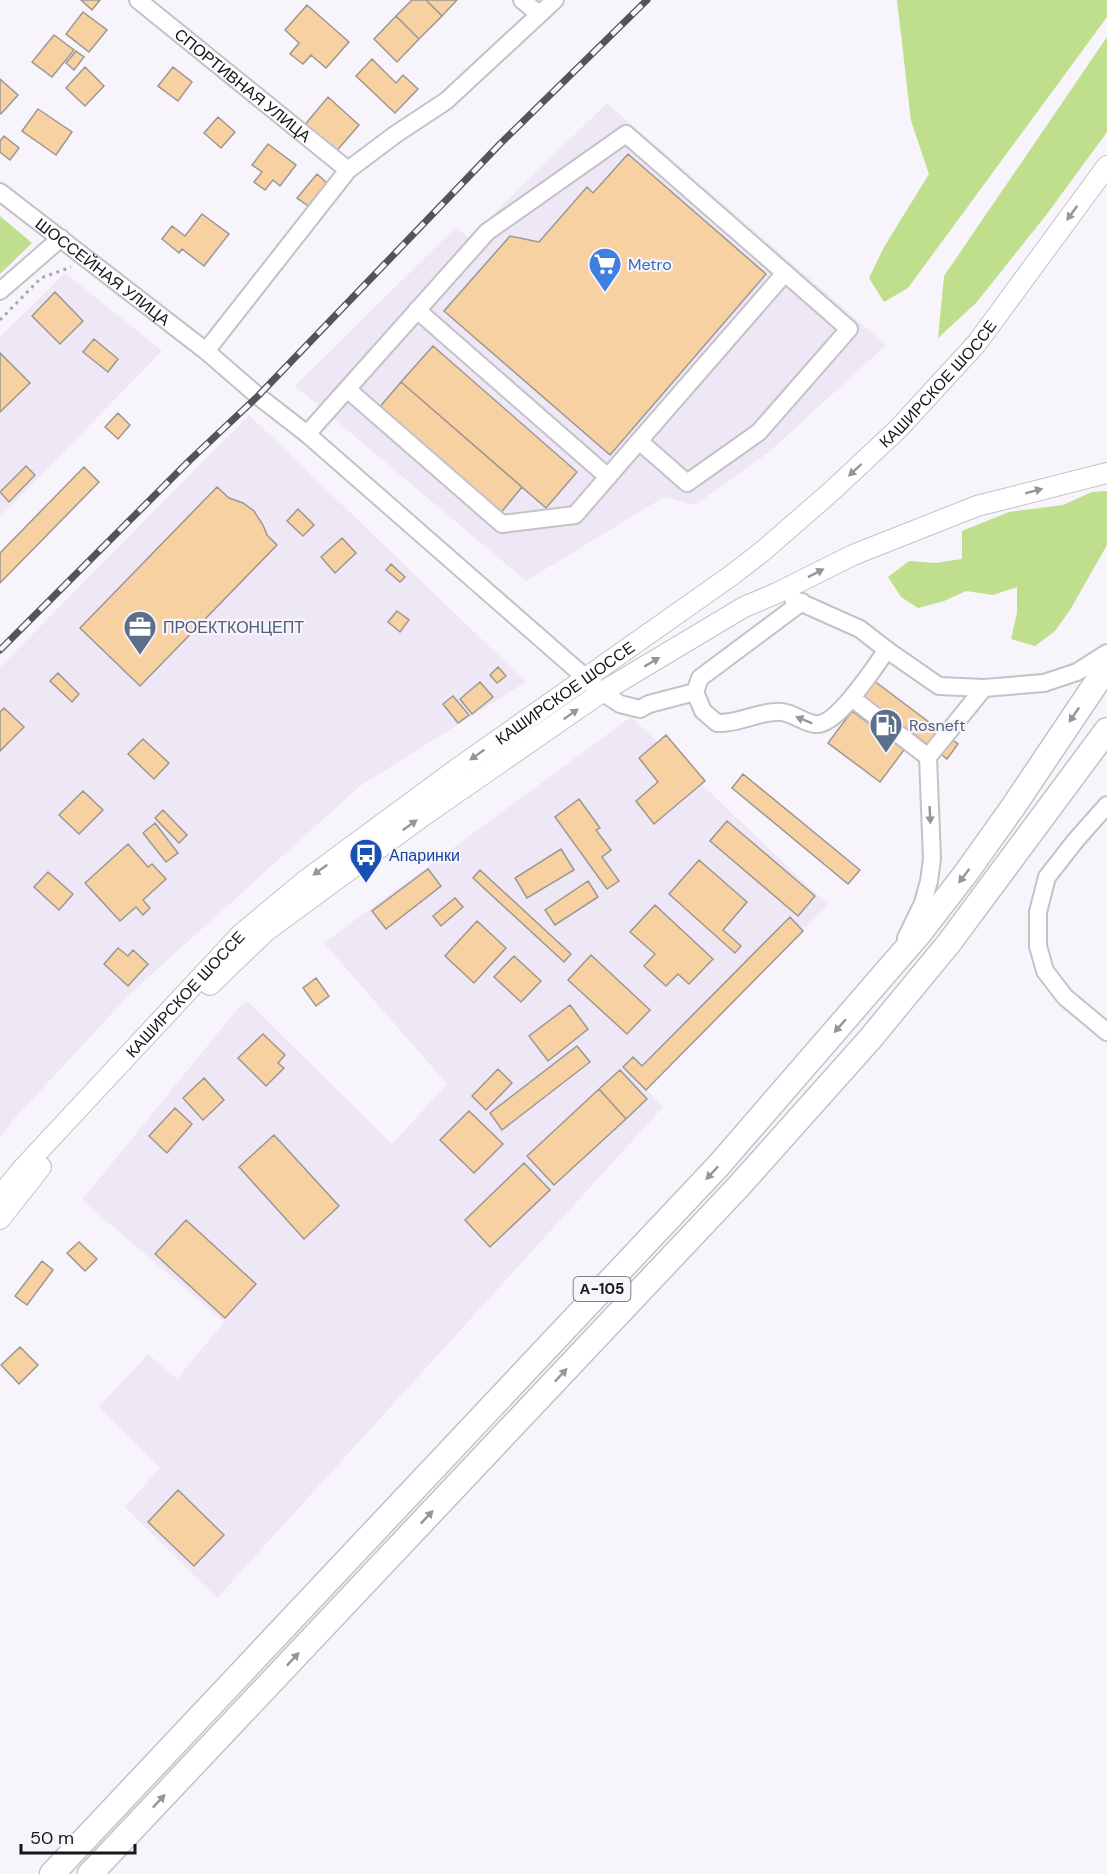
<svg xmlns="http://www.w3.org/2000/svg" width="1107" height="1874" viewBox="0 0 1107 1874" font-family="'DM Sans',sans-serif">
<rect width="100%" height="100%" fill="#f8f4fc"/>
<path fill="#eee7f6" d="M607 103 886 345 769 452 695 505 664 497 526 581 295 386 456 227 469 238Z
M65 273 162 351 0 517V337Z
M249 415 526 682 360 786 131 993 14 1119 0 1138V667Z
M631 717 828 905 646 1089 663 1107 217 1598 125 1507 160 1468 99 1407 148 1354 177 1379 224 1322 82 1200 239 1007 247 1001 392 1144 447 1084 324 943Z"/>
<path fill="#bfdf8d" d="M897 0H1107V17L908 288 884 302 869 278 884 247 929 174 911 121Z
M1107 37V132L1047 214 976 303 938 338 944 276Z
M0 216 32 243 0 274Z
M1107 491V545L1070 610 1055 631 1035 646 1011 639 1017 613V587L993 595 966 591 944 601 918 608 901 597 888 577 909 561 935 563 962 559V531L1009 512 1063 505 1092 492Z"/>
<path fill="#f7d1a1" stroke="#9c9791" stroke-width="1.5" d="M81 0H100L92 10Z
M412 0H426L442 16 419 39 396 16Z
M426 0H457L442 16Z
M307 5 349 42 326 68 311 55 303 64 290 54 299 43 285 30Z
M83 12 107 30 89 52 66 34Z
M396 16 419 39 397 62 374 39Z
M54 35 74 50 52 77 32 62Z
M76 51 84 57 74 70 66 63Z
M372 59 396 83 403 75 418 89 395 113 356 76Z
M85 67 104 86 85 106 66 88Z
M173 67 192 82 178 101 158 86Z
M0 79 18 95 1 114 0 113Z
M328 97 359 125 334 154 303 127Z
M38 109 72 132 56 155 22 131Z
M218 117 235 132 221 148 204 133Z
M4 136 19 148 10 160 0 152V141Z
M268 144 296 165 280 186 273 180 265 190 254 182 262 172 252 165Z
M628 154 766 274 610 455 444 311 510 236 539 242 587 187 593 193Z
M317 174 327 183 308 206 297 198Z
M202 214 229 234 204 266 182 249 179 253 162 239 172 226 185 236Z
M55 292 83 321 60 344 32 316Z
M94 339 118 359 108 372 83 352Z
M433 346 577 472 546 508 401 382Z
M0 353 30 383 0 412Z
M401 382 522 487 499 515 378 409Z
M118 413 130 425 118 439 105 427Z
M26 466 35 475 9 502 0 492Z
M84 467 99 482 0 583V553Z
M217 487 229 498 243 503 254 511 263 525 267 535 277 545 140 686 80 628Z
M298 509 314 525 303 536 287 521Z
M342 538 356 553 335 573 321 557Z
M391 564 405 577 400 582 386 570Z
M397 611 409 620 400 632 388 622Z
M498 667 506 676 497 683 490 675Z
M58 673 79 694 72 702 50 681Z
M865 674 958 744 947 759 854 689Z
M480 682 493 697 472 714 460 699Z
M453 696 469 715 458 723 443 704Z
M4 708 24 727 0 751V712Z
M852 711 904 750 880 782 828 743Z
M666 735 705 781 654 824 636 801 658 782 639 758Z
M143 739 169 763 154 779 128 754Z
M743 774 860 870 848 884 732 788Z
M83 791 103 810 79 834 59 815Z
M579 799 600 828 596 830 611 850 602 857 619 881 607 889 555 817Z
M163 810 187 835 179 843 155 818Z
M727 821 815 896 798 916 710 841Z
M155 823 178 853 166 862 143 833Z
M128 844 148 867 152 864 166 879 143 900 150 908 143 915 136 907 120 921 85 883Z
M561 849 574 870 527 898 515 878Z
M699 860 747 902 723 930 741 946 735 953 669 894Z
M428 869 441 886 386 929 372 911Z
M480 870 571 954 564 962 473 878Z
M48 872 73 894 59 910 34 887Z
M588 881 598 897 555 925 545 910Z
M455 898 463 907 441 926 433 916Z
M655 905 713 959 689 984 678 974 666 986 644 966 655 954 630 932Z
M790 917 803 931 646 1090 623 1067 633 1057 642 1066Z
M477 921 506 948 474 983 445 956Z
M118 948 128 956 133 950 148 964 128 986 104 964Z
M591 955 650 1010 627 1034 568 980Z
M514 956 541 981 521 1002 494 977Z
M316 978 329 996 316 1006 303 988Z
M570 1005 588 1029 548 1061 529 1036Z
M263 1034 285 1055 278 1063 284 1068 266 1086 238 1058Z
M577 1046 590 1062 502 1130 490 1113Z
M498 1069 512 1083 486 1110 472 1096Z
M620 1070 647 1099 626 1119 599 1089Z
M204 1078 224 1100 203 1120 183 1098Z
M599 1089 626 1119 554 1185 527 1156Z
M175 1108 192 1124 167 1153 149 1136Z
M469 1111 503 1144 474 1173 440 1140Z
M274 1135 339 1206 304 1239 239 1167Z
M524 1163 550 1190 490 1247 465 1220Z
M186 1220 256 1284 225 1318 155 1254Z
M79 1242 97 1259 85 1271 67 1253Z
M42 1261 53 1270 27 1305 15 1296Z
M20 1347 38 1365 19 1384 1 1365Z
M178 1490 224 1535 194 1566 148 1522Z"/>
<g fill="none" stroke-linecap="round" stroke-linejoin="round">
<g stroke="#c4c1c9" stroke-width="20">
<g id="minor">
<path id="s1" d="M138 0 348 170"/>
<path d="M522 0 539 14"/>
<path id="s2" d="M0 192 206 351 258 396 307 434 602 692 620 704 640 709 649 704 695 692"/>
<path d="M0 291 61 238"/>
<path d="M417 310 608 477"/>
<path d="M206 351 348 170 396 134 446 101 555 0"/>
<path d="M307 434 487 232 626 134 849 329 759 432 687 483 639 441 575 515 502 524 347 389"/>
<path d="M639 441 785 273"/>
<path d="M793 599 860 629 887 650 939 686 984 688 1044 683 1077 672 1107 653"/>
<path d="M802 602 700 678 695 692 703 711 717 723C738 724 755 713 775 712 790 710 801 722 815 724 837 727 874 667 887 650"/>
<path d="M852 698 928 757"/>
<path d="M1107 805 1076 840 1047 877 1038 912V946L1045 971 1065 997 1107 1032"/>
<path d="M906 938 923 903 929 881 932 859 928 757 984 688"/>
</g>
</g>
<g stroke="#c4c1c9" stroke-width="22">
<g id="major">
<path d="M210 985 265 932 423 816 602 692 744 607 777 593 853 555 977 506 1107 473"/>
<path id="s3" d="M0 1196 23 1168 240 935 306 880 458 768 732 575 763 551 833 490 899 428 977 343 1107 166"/>
<path d="M0 1219 41 1167"/>
</g>
</g>
<g stroke="#c4c1c9" stroke-width="27">
<path id="highway" d="M52 1874 719 1165 919 934 966 873 1013 807 1107 667
M90 1874 739 1186 870 1039 949 943 1107 730"/>
</g>
<path stroke="#aaa7ad" stroke-width="3" stroke-dasharray="3 4.5" stroke-linecap="butt" d="M0 320 41 278 71 267"/>
<use href="#minor" stroke="#fff" stroke-width="16"/>
<use href="#major" stroke="#fff" stroke-width="20"/>
<use href="#highway" stroke="#fff" stroke-width="24"/>
<g stroke="#555357" stroke-width="7">
<path id="rail" d="M0 650 190 460 258 396 500 144 647 0"/>
</g>
<use href="#rail" stroke="#f8f4fc" stroke-width="4.5" stroke-dasharray="14" stroke-linecap="butt"/>
</g>
<defs><path id="oneway-solid" d="M-6-.8H1V-3.2L6.5 0L1 3.2V.8H-6Z" transform="scale(1.5)"/></defs>
<g fill="#979697">
<use href="#oneway-solid" transform="translate(1072 213) rotate(126)"/>
<use href="#oneway-solid" transform="translate(855 470) rotate(137)"/>
<use href="#oneway-solid" transform="translate(1034 491) rotate(-15)"/>
<use href="#oneway-solid" transform="translate(816 573) rotate(-27)"/>
<use href="#oneway-solid" transform="translate(652 662) rotate(-31)"/>
<use href="#oneway-solid" transform="translate(571 714) rotate(-35)"/>
<use href="#oneway-solid" transform="translate(1074 715) rotate(124)"/>
<use href="#oneway-solid" transform="translate(804 720) rotate(-158)"/>
<use href="#oneway-solid" transform="translate(477 755) rotate(145)"/>
<use href="#oneway-solid" transform="translate(930 815) rotate(87)"/>
<use href="#oneway-solid" transform="translate(410 825) rotate(-36)"/>
<use href="#oneway-solid" transform="translate(320 870) rotate(144)"/>
<use href="#oneway-solid" transform="translate(964 876) rotate(127)"/>
<use href="#oneway-solid" transform="translate(840 1026) rotate(131)"/>
<use href="#oneway-solid" transform="translate(712 1173) rotate(133)"/>
<use href="#oneway-solid" transform="translate(561 1375) rotate(-47)"/>
<use href="#oneway-solid" transform="translate(427 1517) rotate(-47)"/>
<use href="#oneway-solid" transform="translate(293 1659) rotate(-47)"/>
<use href="#oneway-solid" transform="translate(159 1801) rotate(-47)"/>
</g>
<defs>
<g id="supermarket-pin" transform="scale(1.725)"><path d="M0 17L-7.5 6A9.5 9.5 0 1 1 7.5 6Z" fill="#3f7fe0" stroke="#f8f4fc"/><path d="M-6-5.5h2.5l.6 2H6L4.5 2H-2.5L-4.4-4H-6ZM-1.5 3.2a1.3 1.3 0 1 0 .1 0ZM3 3.2a1.3 1.3 0 1 0 .1 0Z" fill="#fff"/></g>
<g id="office-pin" transform="scale(1.725)"><path d="M0 17L-7.5 6A9.5 9.5 0 1 1 7.5 6Z" fill="#5c6f8a" stroke="#f8f4fc"/><path d="M-6-3h4V-5.5h4V-3h4V5H-6ZM-1-4.5V-3h2v-1.5ZM-6 0V1H6V0Z" fill="#fff"/></g>
<g id="fuel-pin" transform="scale(1.725)"><path d="M0 17L-7.5 6A9.5 9.5 0 1 1 7.5 6Z" fill="#5c6f8a" stroke="#f8f4fc"/><path d="M-5.5-6h7V0h2V4h1.3V-2.5L3-4.5l.8-.8L6-3V5H2.5V1h-1V6h-7ZM-4.2-4.7v3.2H.2V-4.7Z" fill="#fff"/></g>
<g id="bus-pin" transform="scale(1.725)"><path d="M0 17L-7.5 6A9.5 9.5 0 1 1 7.5 6Z" fill="#1a4fb4" stroke="#f8f4fc"/><path d="M-5-6H5V4H4V6H2V4H-2V6H-4V4H-5ZM-3.5-4V0h7V-4ZM-3.5 1.2v1.5H-2V1.2ZM2 1.2v1.5H3.5V1.2Z" fill="#fff"/></g>
</defs>
<g fill-rule="evenodd">
<use href="#supermarket-pin" x="605" y="264"/>
<use href="#office-pin" x="140" y="627"/>
<use href="#fuel-pin" x="886" y="725"/>
<use href="#bus-pin" x="366" y="855"/>
</g>
<g text-anchor="middle" dominant-baseline="central" stroke-width="4.5" stroke-linejoin="round" paint-order="stroke">
<rect fill="#f8f4fc" stroke="#5a595c" stroke-width="1.5" x="573.5" y="1277" width="57" height="24" rx="4.5"/>
<g font-size="15" font-weight="bold" fill="#171618">
<text x="602" y="1289">А-105</text>
</g>
<g font-size="16" fill="#171618" stroke="#f8f4fc">
<text stroke="none"><textPath href="#s1" startOffset="135">СПОРТИВНАЯ УЛИЦА</textPath></text>
<text stroke="none"><textPath href="#s2" startOffset="130">ШОССЕЙНАЯ УЛИЦА</textPath></text>
<text stroke="none"><textPath href="#s3" startOffset="1246">КАШИРСКОЕ ШОССЕ</textPath></text>
<text stroke="none"><textPath href="#s3" startOffset="760">КАШИРСКОЕ ШОССЕ</textPath></text>
<text stroke="none"><textPath href="#s3" startOffset="274">КАШИРСКОЕ ШОССЕ</textPath></text>
</g>
<g font-size="16" fill="#366cbe" stroke="#f8f4fc" text-anchor="start">
<text x="628" y="264">Metro</text>
</g>
<g font-size="16" fill="#4e5e75" stroke="#f8f4fc" text-anchor="start">
<text x="163" y="627">ПРОЕКТКОНЦЕПТ</text>
<text x="909" y="725">Rosneft</text>
</g>
<g font-size="16" fill="#164399" stroke="#f8f4fc" text-anchor="start">
<text x="389" y="855">Апаринки</text>
</g>
</g>
<path d="M21 1844v9h114v-9" fill="none" stroke="#171618" stroke-width="3"/>
<text x="30" y="1844" font-size="18" fill="#171618" stroke="#f8f4fc" stroke-width="4.5" paint-order="stroke">50 m</text>
</svg>
